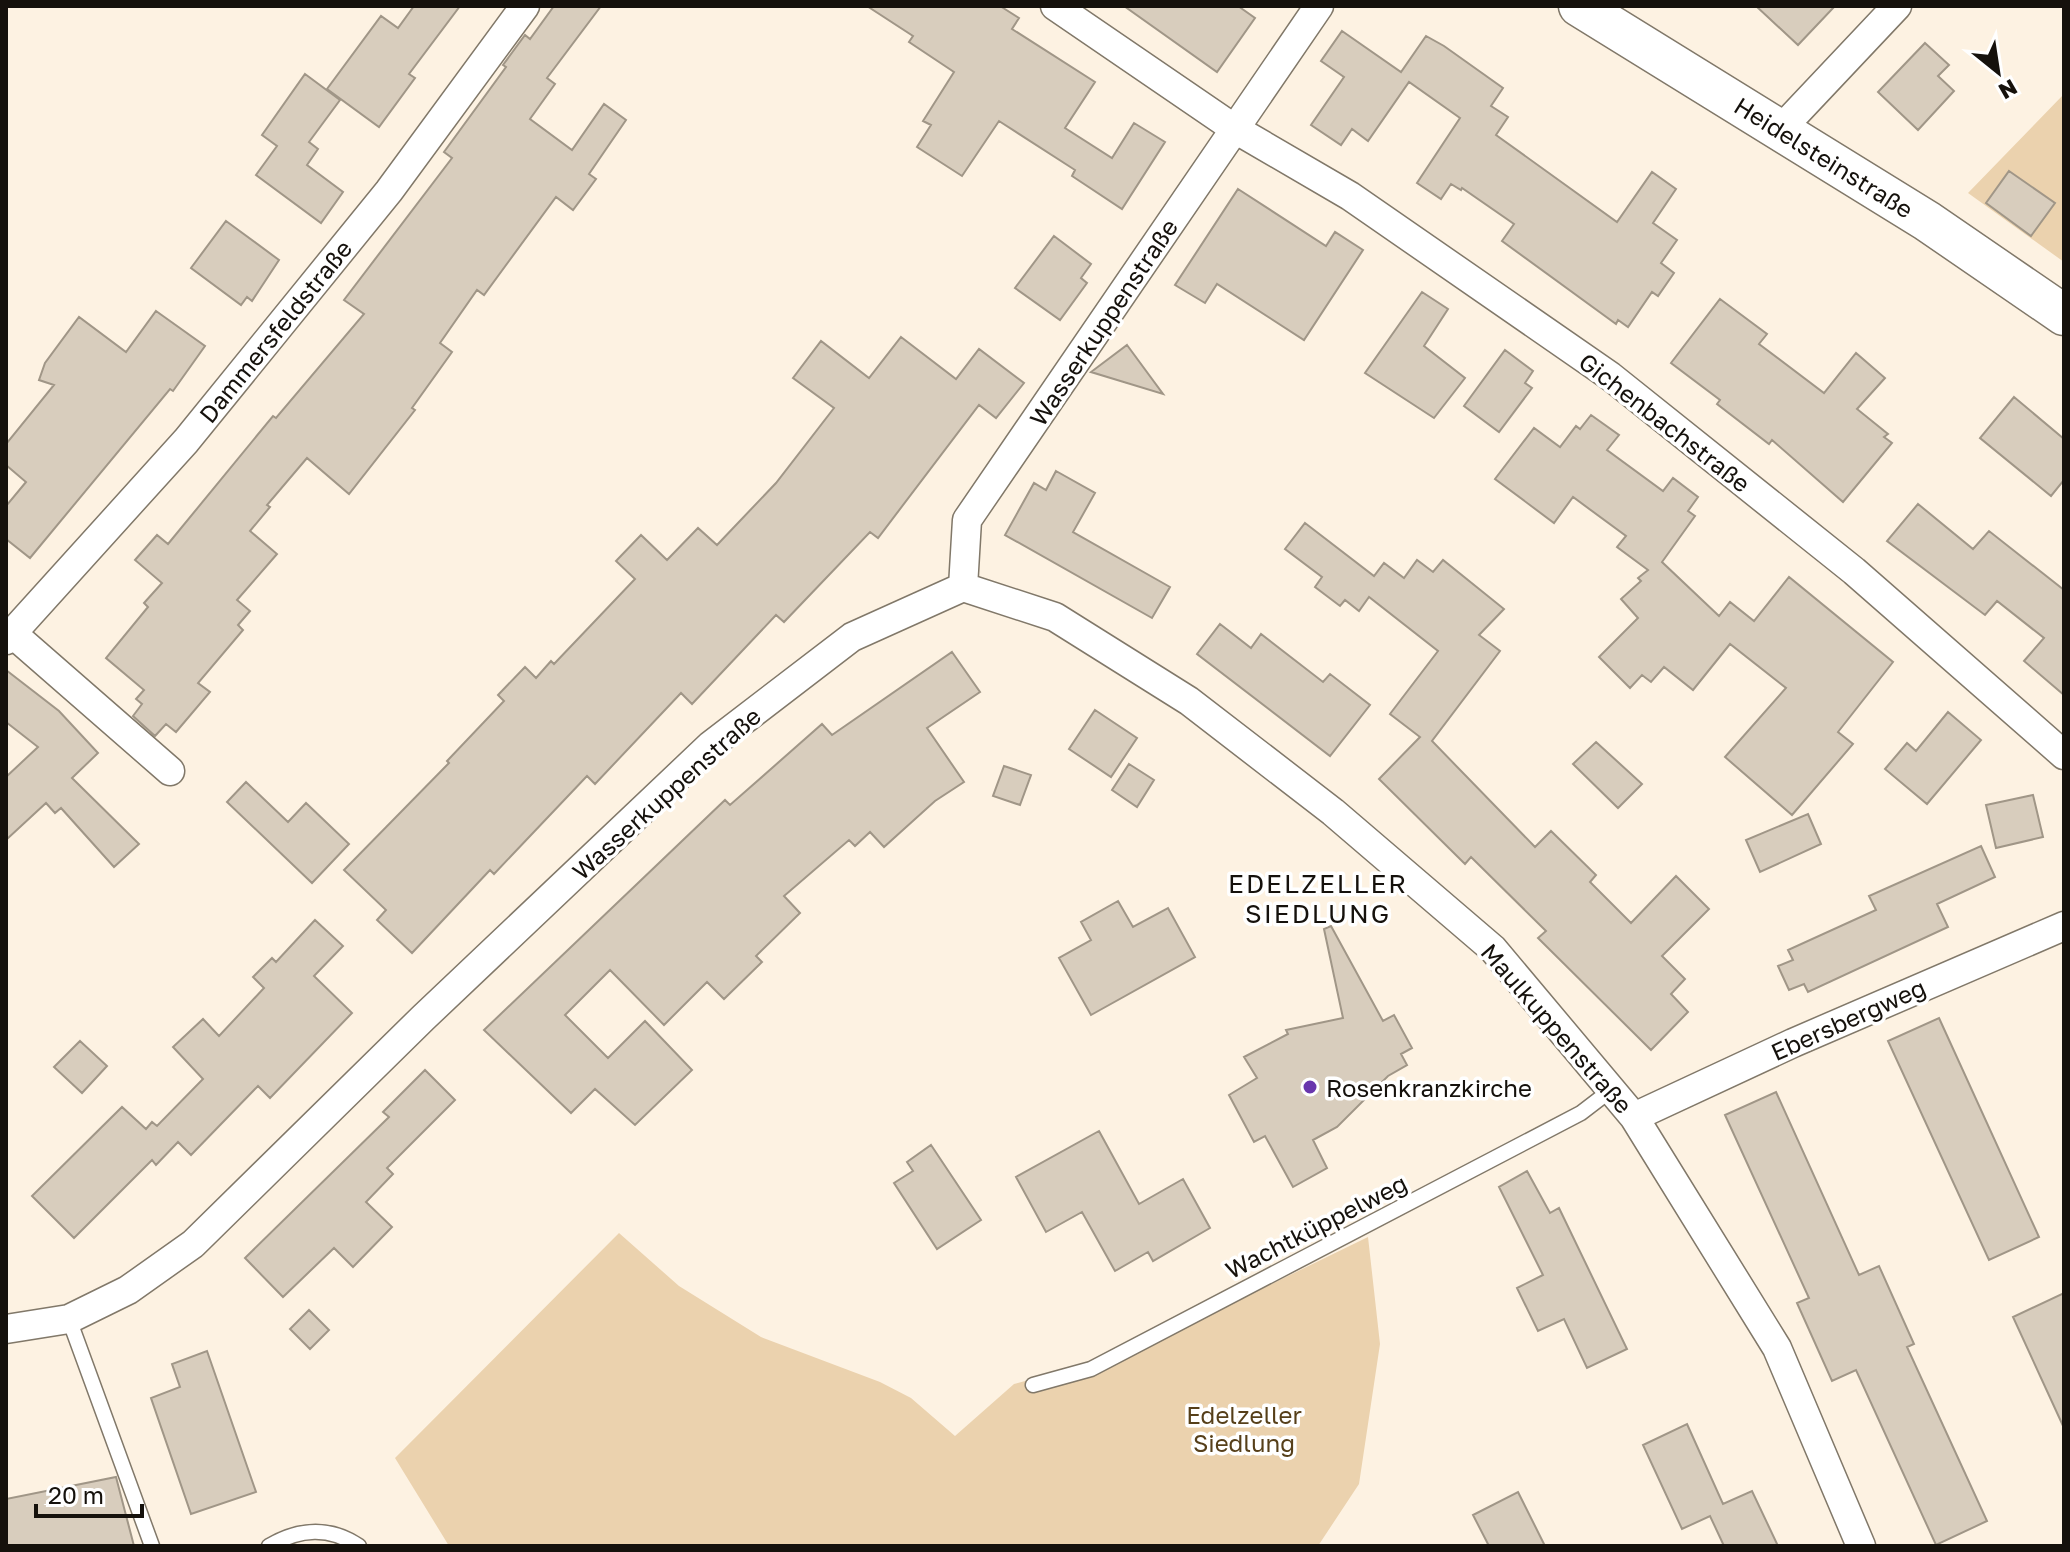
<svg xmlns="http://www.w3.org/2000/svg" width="2070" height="1552" viewBox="0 0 2070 1552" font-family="'Golos Text',sans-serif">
<rect width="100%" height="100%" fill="#fdf2e2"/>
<path fill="#ebd2ae" d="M2064 94V262L1968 193Z
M619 1233 679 1286 761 1337 880 1382 911 1398 955 1436 1014 1384 1134 1351 1368 1237 1380 1344 1359 1484 1318 1546H449L395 1458Z"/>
<path fill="#d8cdbd" stroke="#a09687" stroke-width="2" d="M414 6H460L409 74 415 78 379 127 327 89 381 16 398 28Z
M554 6H601L547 78 555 84 530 119 572 150 604 104 626 120 589 174 596 179 573 210 556 197 484 295 477 290 440 343 452 352 412 408 415 410 349 494 307 458 267 505 270 507 250 531 277 554 237 600 250 611 238 625 243 630 198 683 210 692 176 732 166 724 155 736 133 716 142 704 136 699 144 690 106 658 148 607 144 603 162 583 135 560 157 535 168 544 273 416 276 418 364 314 344 300 452 158 444 152 506 67 503 65 525 35 530 39Z
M867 6H1000L1019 18 1012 29 1095 82 1065 128 1112 158 1134 123 1165 142 1122 209 1072 176 1075 170 999 121 962 176 917 147 931 125 923 121 954 72 909 42 913 36Z
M1124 6H1238L1255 18 1217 72Z
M1756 6H1835L1798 45Z
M1342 31 1401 72 1426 36 1444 46 1503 88 1491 106 1508 117 1496 135 1617 222 1652 172 1676 189 1653 223 1677 240 1661 263 1674 273 1658 296 1652 292 1628 327 1618 320 1616 324 1502 241 1514 224 1462 188 1461 190 1451 184 1441 199 1417 183 1460 118 1409 82 1368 141 1352 129 1341 145 1311 125 1344 77 1321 61Z
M1925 43 1949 65 1938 76 1954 91 1918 130 1878 92Z
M305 74 340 100 309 142 318 149 307 165 343 192 321 223 256 175 277 146 262 135Z
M2009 171 2055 203 2031 236 1986 203Z
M1238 189 1326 246 1335 232 1363 250 1304 340 1217 284 1205 303 1175 285Z
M226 221 279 260 252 301 247 297 241 305 191 268Z
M1054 236 1091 264 1081 278 1087 283 1060 320 1015 288Z
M1422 292 1448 309 1424 346 1465 378 1434 418 1365 373Z
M1720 299 1767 334 1759 344 1824 393 1856 353 1885 378 1857 409 1888 434 1884 437 1892 443 1843 502 1772 440 1769 444 1717 404 1720 400 1671 363Z
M156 311 205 346 173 391 170 389 30 558 6 539V506L26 482 6 465V444L54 385 39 380 45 363 79 317 126 352Z
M901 337 956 379 979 349 1024 383 996 418 979 405 878 538 870 532 784 622 776 615 692 704 681 693 595 784 587 776 494 874 490 870 412 953 377 920 386 910 344 870 449 763 447 761 504 701 498 695 525 667 536 678 551 661 554 664 635 579 616 561 641 535 667 560 698 528 717 545 776 483 834 408 793 378 821 341 869 378Z
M1127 345 1163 394 1091 372Z
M1505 350 1533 371 1525 383 1532 388 1499 432 1464 406Z
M2014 397 2064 439V480L2051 496 1980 438Z
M1591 415 1619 435 1607 450 1663 491 1673 478 1698 497 1688 511 1695 516 1662 562 1719 616 1730 602 1754 621 1789 577 1893 662 1838 732 1853 744 1792 815 1725 757 1786 688 1730 644 1693 690 1664 667 1651 682 1642 675 1630 688 1599 657 1638 618 1621 599 1641 581 1638 578 1648 570 1617 547 1626 536 1573 497 1554 523 1495 479 1534 428 1560 447 1576 426 1580 429Z
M1056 471 1095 493 1073 532 1170 587 1152 618 1005 535 1034 483 1046 490Z
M1918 504 1973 549 1989 531 2064 590V695L2024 661 2044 638 1997 601 1985 615 1887 541Z
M1305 523 1374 576 1384 563 1404 578 1417 560 1433 572 1443 560 1504 609 1479 635 1500 651 1432 741 1535 847 1551 831 1596 875 1590 882 1631 923 1676 876 1709 909 1662 956 1685 979 1671 994 1688 1012 1651 1050 1538 938 1546 931 1471 857 1465 864 1379 779 1420 737 1390 714 1438 651 1369 597 1359 611 1345 600 1340 606 1315 587 1322 577 1285 549Z
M1220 624 1251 648 1261 634 1323 682 1330 674 1370 705 1330 756 1197 654Z
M952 652 980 692 927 728 964 782 935 801 884 847 870 832 855 846 849 840 784 896 800 913 756 956 762 962 724 999 707 982 664 1025 610 970 565 1015 608 1058 645 1021 692 1070 635 1125 595 1089 571 1113 484 1030 725 800 730 805 822 724 832 735Z
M6 670 59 711 98 753 72 778 139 844 114 867 61 808 55 813 46 803 6 840V777L38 747 6 722Z
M1095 710 1137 738 1111 777 1069 749Z
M1948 712 1981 740 1927 804 1885 769 1907 743 1916 751Z
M1596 742 1642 784 1618 808 1573 764Z
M1129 764 1154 780 1137 807 1112 790Z
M1004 766 1031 775 1020 805 993 796Z
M246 782 288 822 306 803 349 844 312 883 227 802Z
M2033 795 2043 837 1996 848 1986 805Z
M1808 814 1821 844 1760 872 1746 840Z
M1981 846 1995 877 1937 904 1948 927 1808 992 1804 984 1789 990 1778 966 1793 960 1788 950 1876 910 1869 896Z
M1118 901 1133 927 1168 908 1195 957 1091 1015 1059 958 1091 940 1081 922Z
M315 920 343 946 314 976 352 1013 270 1098 258 1086 191 1155 178 1142 156 1165 152 1160 74 1238 32 1196 122 1107 146 1129 152 1122 157 1126 203 1079 173 1047 203 1019 219 1036 264 988 253 977 272 958 276 962Z
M1331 926 1383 1021 1394 1015 1412 1048 1401 1054 1407 1065 1388 1076 1337 1127 1313 1140 1327 1168 1293 1187 1265 1136 1254 1142 1229 1095 1257 1078 1244 1057 1288 1034 1286 1030 1343 1018 1324 929Z
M1939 1018 2039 1237 1989 1260 1888 1041Z
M80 1041 107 1066 82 1093 54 1067Z
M425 1070 455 1100 387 1168 393 1174 366 1202 392 1227 353 1267 334 1248 283 1297 245 1258 389 1117 383 1112Z
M1776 1092 1859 1275 1879 1266 1914 1344 1907 1347 1987 1521 1936 1545 1856 1370 1832 1381 1797 1303 1809 1298 1725 1115Z
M1099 1131 1139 1204 1183 1179 1210 1228 1153 1261 1148 1252 1115 1271 1082 1212 1046 1232 1016 1177Z
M931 1145 981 1220 937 1249 894 1183 913 1171 907 1162Z
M1527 1171 1550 1213 1559 1208 1627 1349 1587 1368 1564 1319 1538 1331 1517 1288 1543 1275 1499 1187Z
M2064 1293V1428L2013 1317Z
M309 1310 329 1330 310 1349 290 1329Z
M207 1351 256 1492 191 1514 151 1398 180 1387 172 1364Z
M1687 1424 1723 1504 1752 1491 1778 1546H1724L1710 1516 1682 1529 1643 1445Z
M116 1477 134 1546H6V1499Z
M1518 1492 1545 1546H1489L1473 1515Z"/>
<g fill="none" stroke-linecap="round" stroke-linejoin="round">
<g stroke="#817869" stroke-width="17">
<path id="service" d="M69 1319 152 1546
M1033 1385 1091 1369 1581 1113 1611 1090
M269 1546C300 1528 329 1526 359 1546"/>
</g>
<g stroke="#817869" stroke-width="31">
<path id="minor" d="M1055 6 1235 129 1350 196 1610 376 1854 571 2064 755
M1781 129 1897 6
M963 587 1055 617 1189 701 1333 812 1493 949 1634 1117 1777 1348 1861 1546
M963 587 967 520 1319 6
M13 634 170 771
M6 640 186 441 389 191 525 6
M1634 1117 1793 1043 2064 926
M6 1329 69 1319 128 1290 193 1244 423 1018 711 745 852 637 963 587"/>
</g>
<g stroke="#817869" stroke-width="43">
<path id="secondary" d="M1579 6 1927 221 2064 315"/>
</g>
<use href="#service" stroke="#fff" stroke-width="14"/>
<use href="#minor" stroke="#fff" stroke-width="28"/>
<use href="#secondary" stroke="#fff" stroke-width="40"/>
</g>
<circle fill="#6936ad" stroke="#fff" stroke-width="3" cx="1310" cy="1087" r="8"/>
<g text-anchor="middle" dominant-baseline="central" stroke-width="7" stroke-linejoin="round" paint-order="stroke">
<g font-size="24" fill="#15110c" stroke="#fff">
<text transform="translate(1824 157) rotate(32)">Heidelsteinstraße</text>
<text transform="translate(1103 322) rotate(-56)">Wasserkuppenstraße</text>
<text transform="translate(275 331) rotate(-51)">Dammersfeldstraße</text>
<text transform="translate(1665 422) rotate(38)">Gichenbachstraße</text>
<text transform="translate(666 793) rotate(-42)">Wasserkuppenstraße</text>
<text transform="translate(1848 1019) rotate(-24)">Ebersbergweg</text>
<text transform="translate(1557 1028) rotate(49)">Maulkuppenstraße</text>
<text transform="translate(1316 1226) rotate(-27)">Wachtküppelweg</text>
</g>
<g font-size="24" fill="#15110c" stroke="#fff" text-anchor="start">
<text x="1326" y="1087">Rosenkranzkirche</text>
</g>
<g font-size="24" fill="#563f19" stroke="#fff">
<text x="1244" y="1414">Edelzeller<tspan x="1244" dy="28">Siedlung</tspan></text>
</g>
<g font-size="26" letter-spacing="2" fill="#15110c" stroke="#fff">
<text x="1318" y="883">EDELZELLER<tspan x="1318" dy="30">SIEDLUNG</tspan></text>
</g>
</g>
<rect width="2070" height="1552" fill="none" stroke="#15110c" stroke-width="16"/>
<g transform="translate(1998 72) rotate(150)" stroke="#ffffff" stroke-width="6" paint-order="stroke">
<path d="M0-6L14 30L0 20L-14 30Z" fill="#15110c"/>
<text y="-12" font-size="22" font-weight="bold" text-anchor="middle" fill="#15110c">N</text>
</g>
<path d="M36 1504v12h106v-12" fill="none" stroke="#15110c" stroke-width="4"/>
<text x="48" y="1504" font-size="24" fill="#15110c" stroke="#ffffff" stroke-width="6" paint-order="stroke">20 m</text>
</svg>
